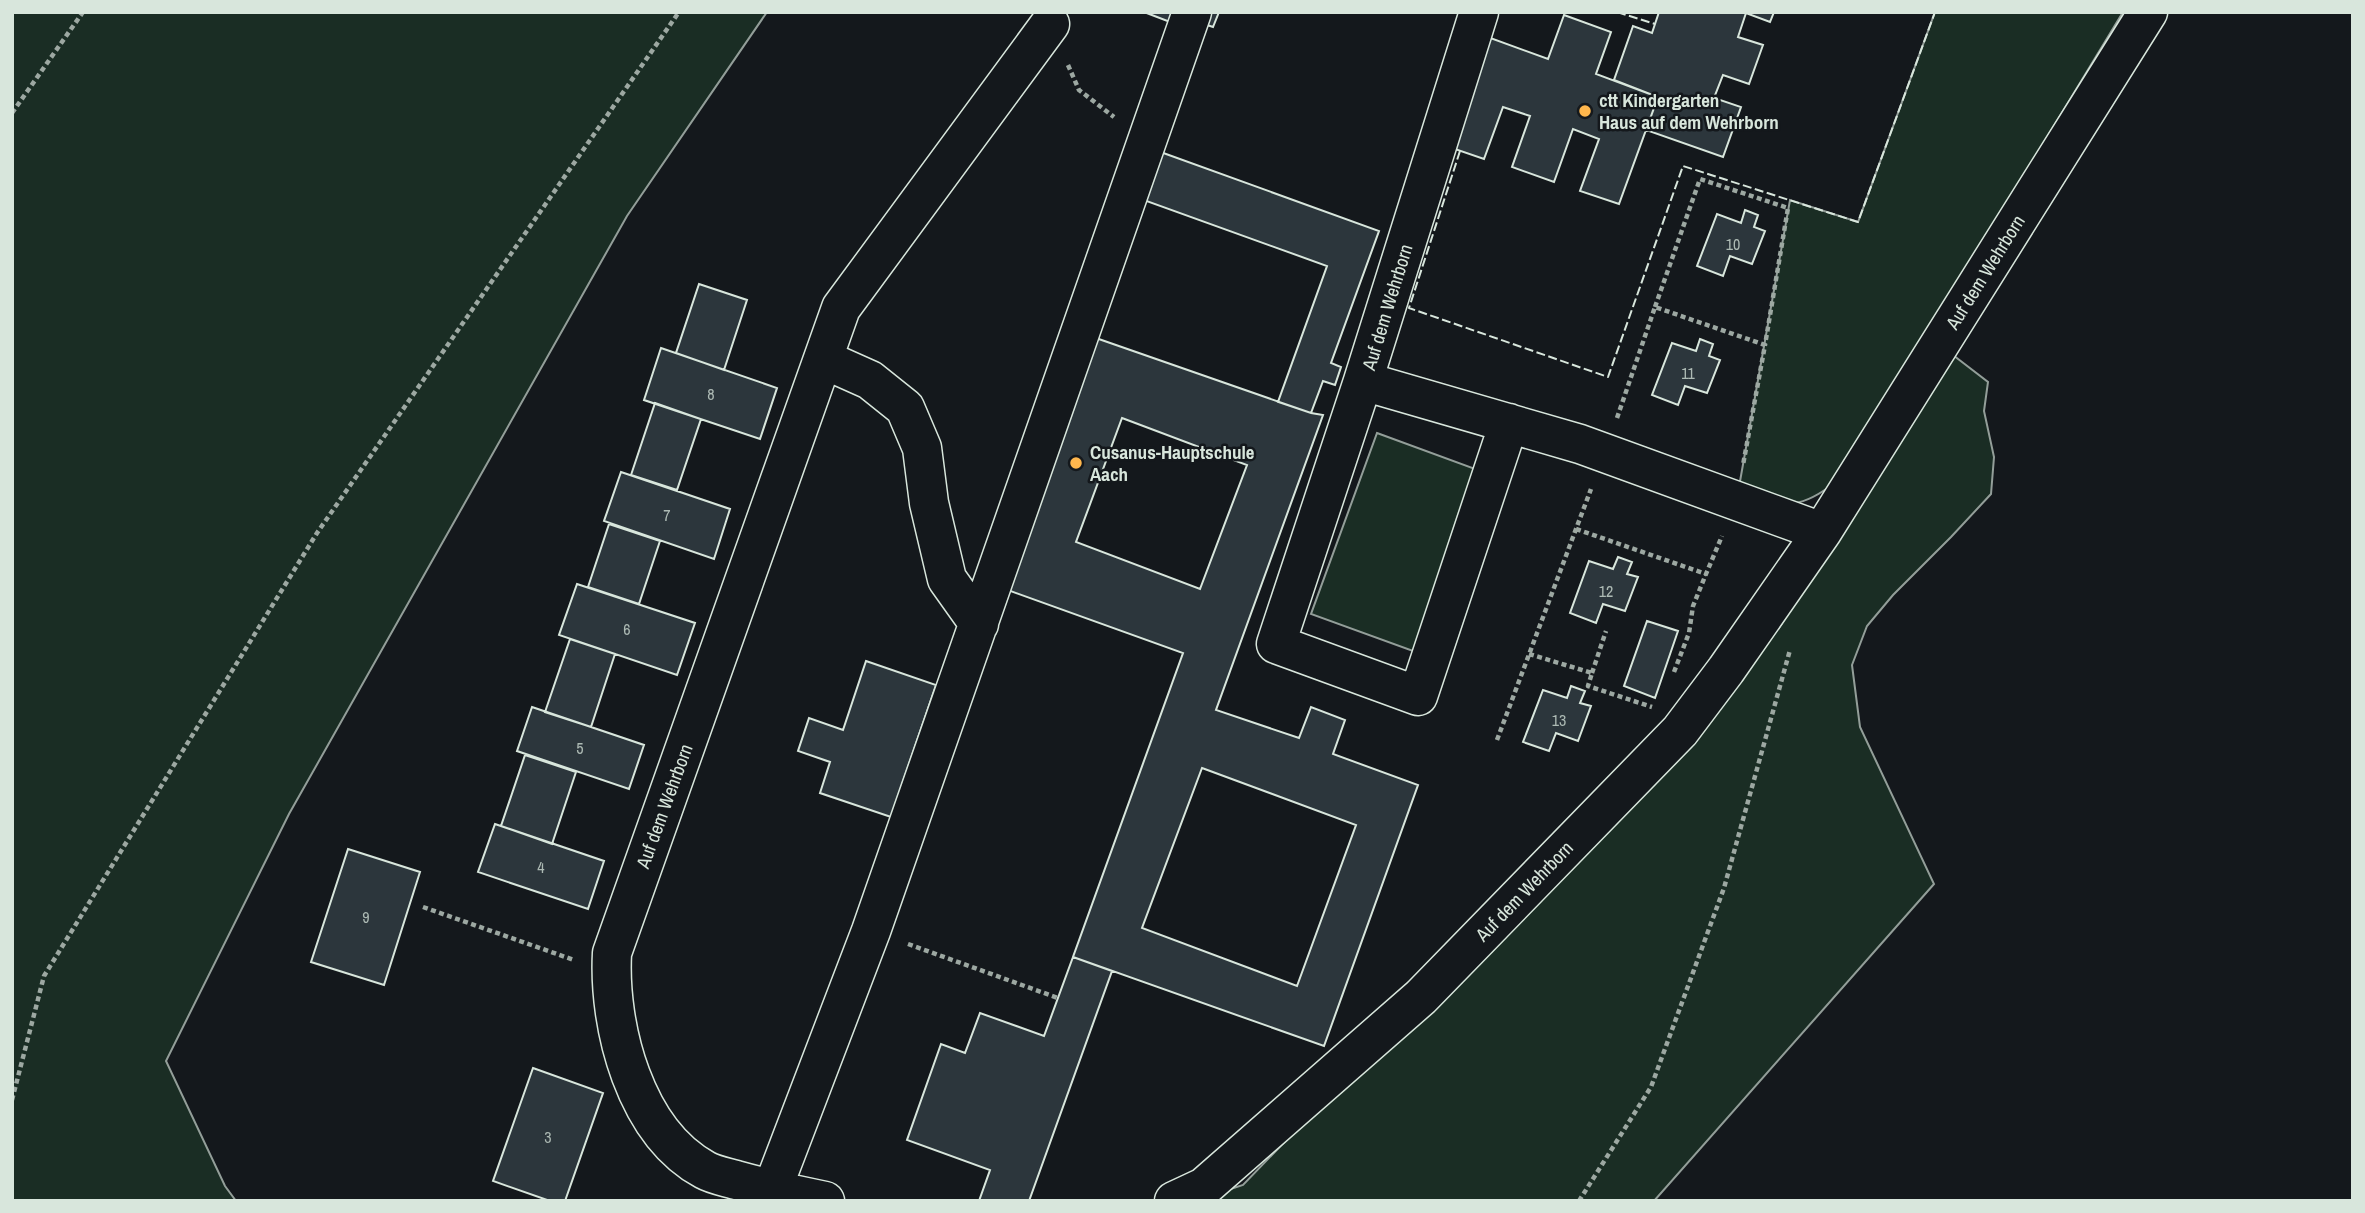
<svg xmlns="http://www.w3.org/2000/svg" width="2365" height="1213" viewBox="0 0 2365 1213" font-family="'Archivo Narrow',sans-serif">
<rect width="100%" height="100%" fill="#14181c"/>
<path fill="#1a2d24" stroke="#939e99" stroke-width="2" d="M12 12H767L627 216 289 814 166 1061 225 1186 236 1201H12Z
M1935 12H2123L1974 258 1829 487C1792 514 1778 503 1739 487L1790 200 1858 222Z
M1949 352 1988 382 1984 411 1994 457 1991 494 1951 537 1893 595 1867 626 1852 665 1860 727 1934 884 1654 1201H1195L1243 1185 1779 628Z
M1377 433 1478 470 1413 651 1311 614Z"/>
<path fill="#2c363c" stroke="#d8e6dc" stroke-width="2" fill-rule="evenodd" d="M1144 12H1174L1170 22Z
M1201 12H1219L1213 27 1198 22Z
M1659 12H1774L1770 22 1746 13 1738 37 1763 45 1749 84 1723 75 1714 98 1741 107 1723 157 1646 130 1658 97 1614 80 1633 26 1652 33Z
M1564 15 1611 32 1596 74 1658 97 1619 204 1580 191 1599 139 1573 129 1554 182 1512 167 1530 116 1503 107 1484 159 1446 146 1485 36 1548 59Z
M1155 150 1379 231 1331 363 1341 367 1335 385 1323 381 1311 413 1278 402 1327 266 1138 198Z
M1745 210 1758 215 1754 227 1765 231 1752 264 1730 256 1723 276 1697 266 1717 214 1741 223Z
M699 284 747 300 724 370 676 353Z
M1093 337 1311 413 1323 415 1216 710 1299 738 1311 707 1345 720 1333 754 1418 785 1324 1046 1073 957 1183 653 1002 588ZM1122 418 1247 465 1200 589 1076 542ZM1202 768 1356 825 1297 986 1142 928Z
M1700 339 1713 344 1709 356 1720 360 1707 393 1685 386 1678 405 1652 395 1672 343 1696 351Z
M661 348 777 388 760 439 644 400Z
M655 403 701 419 677 490 631 475Z
M621 472 730 509 714 559 604 521Z
M609 524 660 541 639 604 588 587Z
M1618 557 1632 562 1627 574 1638 577 1625 611 1603 604 1596 623 1570 613 1589 561 1613 569Z
M577 584 695 623 677 675 559 635Z
M1647 621 1678 631 1655 698 1624 686Z
M570 639 615 654 591 727 545 712Z
M866 661 936 685 891 817 820 793 830 762 798 751 809 718 843 730Z
M1571 686 1585 691 1580 703 1591 706 1578 741 1556 733 1549 751 1523 742 1543 690 1567 698Z
M532 707 644 745 629 789 517 751Z
M525 755 576 772 552 844 501 826Z
M495 824 604 861 588 909 478 872Z
M348 849 420 872 384 985 311 962Z
M1073 957 1112 971 1029 1201H979L990 1170 907 1140 941 1044 965 1053 980 1013 1044 1036Z
M533 1068 603 1093 565 1201H550L493 1181Z"/>
<g fill="none" stroke-linecap="round" stroke-linejoin="round">
<g stroke="#d8e6dc" stroke-width="41">
<path id="minor" d="M1479 12 1363 381 1580 444 1822 532 2148 12
M823 359 870 380 905 408 922 448 929 503 947 579 979 624
M1363 381 1276 644 1418 696 1509 423
M772 1190 871 931 1192 12
M825 1201C795 1195 765 1188 736 1180 726 1177 714 1175 705 1170 635 1132 608 1027 612 953L841 308 1050 24
M1174 1201 1204 1187 1421 997 1680 731 1726 670 1822 532"/>
</g>
<path stroke="#9da8a2" stroke-width="4.5" stroke-dasharray="5 3.5" stroke-linecap="butt" d="M1068 65 1079 90 1114 117
M12 113 83 12
M1655 307 1700 179 1788 208 1765 345
M1617 418 1655 307 1765 345 1743 465
M1576 529 1706 574 1722 536
M1529 654 1592 673 1588 686 1652 707
M1674 672 1689 633 1693 606 1706 574
M1592 673 1606 631
M1497 740 1591 489
M423 907 574 960
M908 944 1058 998
M12 1100 44 976 317 533 679 12
M1579 1201 1651 1087 1724 888 1790 650"/>
<use href="#minor" stroke="#14181c" stroke-width="38"/>
<path stroke="#d8e6dc" stroke-width="2" stroke-dasharray="9 3.5" stroke-linecap="butt" d="M1617 12 1655 24
M1460 151 1409 308 1608 377 1683 166 1858 222 1935 12"/>
</g>
<g fill="#ffb74d" stroke="#14181c" stroke-width="2.5">
<circle cx="1585" cy="111" r="7"/>
<circle cx="1076" cy="463" r="7"/>
</g>
<g text-anchor="middle" dominant-baseline="central" stroke-width="5" stroke-linejoin="round" paint-order="stroke">
<g font-size="16" fill="#adbab4">
<text x="1733" y="244">10</text>
<text x="1688" y="373">11</text>
<text x="711" y="394">8</text>
<text x="667" y="515">7</text>
<text x="1606" y="591">12</text>
<text x="627" y="629">6</text>
<text x="1559" y="720">13</text>
<text x="580" y="748">5</text>
<text x="541" y="867">4</text>
<text x="366" y="917">9</text>
<text x="548" y="1137">3</text>
</g>
<g font-size="19" font-weight="bold" fill="#d8e6dc" stroke="#14181c" text-anchor="start">
<text x="1599" y="100">ctt Kindergarten<tspan x="1599" dy="22">Haus auf dem Wehrborn</tspan></text>
<text x="1090" y="452">Cusanus-Hauptschule<tspan x="1090" dy="22">Aach</tspan></text>
</g>
<g font-size="19" fill="#d8e6dc" stroke="#14181c">
<text transform="translate(1985 272) rotate(-58)">Auf dem Wehrborn</text>
<text transform="translate(1387 307) rotate(-73)">Auf dem Wehrborn</text>
<text transform="translate(664 806) rotate(-70)">Auf dem Wehrborn</text>
<text transform="translate(1524 891) rotate(-46)">Auf dem Wehrborn</text>
</g>
</g>
<rect width="2365" height="1213" fill="none" stroke="#d8e6dc" stroke-width="28"/>
</svg>
